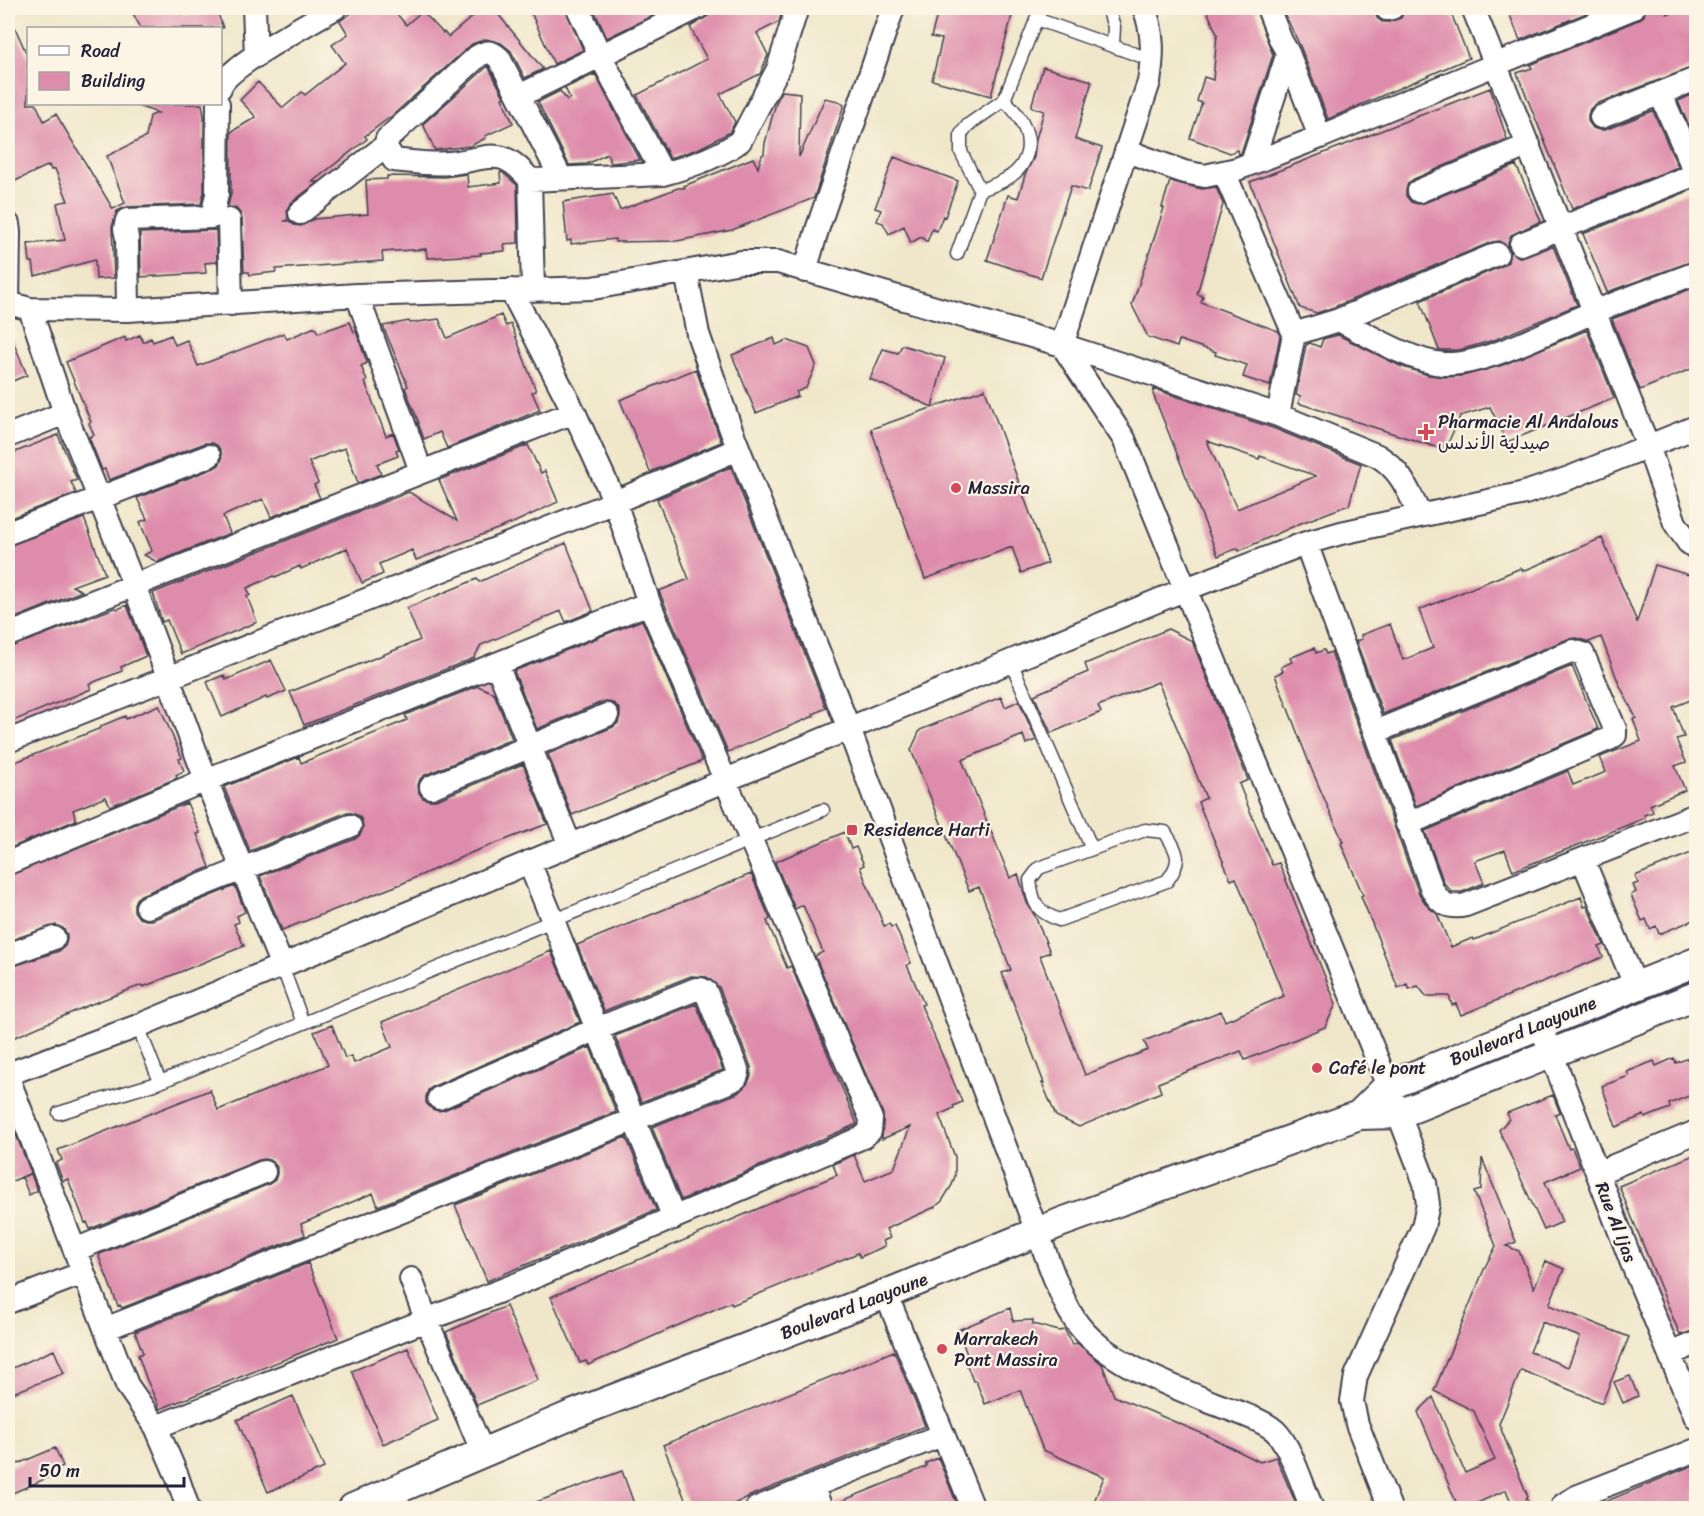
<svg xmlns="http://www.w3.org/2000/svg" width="1704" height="1516" viewBox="0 0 1704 1516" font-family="Sriracha,'Playpen Sans Arabic',sans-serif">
<rect width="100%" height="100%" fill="#fcf5e5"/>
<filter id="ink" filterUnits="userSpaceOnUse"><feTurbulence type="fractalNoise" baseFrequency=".0167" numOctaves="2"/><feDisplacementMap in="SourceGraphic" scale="12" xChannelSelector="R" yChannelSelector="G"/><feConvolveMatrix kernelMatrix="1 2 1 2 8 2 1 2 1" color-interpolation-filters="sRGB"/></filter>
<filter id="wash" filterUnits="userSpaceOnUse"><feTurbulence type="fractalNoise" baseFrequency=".008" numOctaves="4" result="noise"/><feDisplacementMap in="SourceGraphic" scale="24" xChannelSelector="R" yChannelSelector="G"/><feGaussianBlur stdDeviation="1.35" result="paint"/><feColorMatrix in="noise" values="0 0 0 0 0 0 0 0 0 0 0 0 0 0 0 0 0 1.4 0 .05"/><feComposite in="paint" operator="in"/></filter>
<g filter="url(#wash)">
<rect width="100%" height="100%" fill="#f0e7ca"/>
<g id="blocks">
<path fill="#de8cab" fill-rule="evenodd" d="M130 8H178L182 14 202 8H211L213 12 217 11 223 28H141Z
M359 8H392L406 25 422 11 443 33 444 32 448 37 483 8H493L543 69 525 78 511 51 501 43 486 39 472 44 393 115 365 136 367 139 312 182H318L291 203 287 209 288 219 285 221H289L294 225 301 226 314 219 368 214 366 180 387 179V176L444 177 467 174 468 187 501 183 500 173 502 172 517 185 518 243 504 244 505 251 480 253 481 255 427 258 426 249 382 252 383 261 276 269V272L250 275 249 272H244L242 219 240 213 236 208 228 207 231 194V132L256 117 240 100 258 82 283 108 302 92 305 95 345 63 332 45 348 34 340 21Z
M529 8H565L583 50 554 64Z
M593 8H668L607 38Z
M710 8H783L779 22 757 33 768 55 760 74 720 94 735 122 730 132 698 149 670 158 637 95 707 59 690 27 708 16Z
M939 8H1014L991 96 932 80 942 39 931 37Z
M1206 8H1255L1273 55 1241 153 1239 154 1237 150 1230 153 1190 138 1202 103 1197 101 1204 77 1213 80 1217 34Z
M1282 8H1374L1377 18 1382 22H1389L1401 18 1405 8H1449L1469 58 1328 119 1301 48Z
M1507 8H1599L1520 40Z
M1646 8H1665L1667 14 1683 8H1696V66L1596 104 1590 109 1588 115V121L1593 128 1599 130H1605L1653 111 1678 167 1572 209 1517 73 1532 68 1530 65 1638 20 1644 16Z
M8 12 28 57V66L27 65 28 68V104H36L44 121 56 114 113 209 125 203 107 156 146 137 150 116 158 113 138 106V104H202L204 116V192L201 204 127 207 117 211 112 227 114 278 96 279 95 260 35 276 33 262H30L28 244 65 240 57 203 68 201 55 169 51 170 49 165 13 182 8 170Z
M488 66 504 97 502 98 513 123 485 136 486 138 470 146 435 150 423 124Z
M1043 67 1092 81 1075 139 1102 148 1088 191 1071 186 1041 278 987 260 1008 195 1018 198 1025 175 1034 157 1036 139 1044 111 1031 107Z
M595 74 640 160 611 163 607 154 587 164 569 165 538 102 560 91 567 100 570 98 565 88Z
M1490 88 1507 139 1414 179 1408 183 1406 190V196L1411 202 1418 204 1424 203 1516 165 1541 221 1511 235 1508 242V247L1499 241 1492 242 1334 307 1317 313 1300 308 1250 182Z
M782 91 800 93 799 157 825 98 838 101 844 105 814 198 732 230 677 241 615 242V239L571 244V240L567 241 563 202 613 194 620 210 678 188H685L684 186 753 158 758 168 762 155 764 154 765 143 776 103Z
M1696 93V142L1678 101Z
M894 157 958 181 945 217 943 216 937 231 932 229 927 242 921 237 911 243 904 226 889 234 883 223 877 221 881 210 875 208Z
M1170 181 1202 189 1216 187 1223 204 1197 294 1203 296 1201 302 1278 331 1280 336 1270 386 1243 377 1247 365 1215 355 1216 352 1179 340 1177 347 1148 337 1132 305 1164 208 1162 207Z
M1696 188V260L1607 292 1583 234Z
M216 230 217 262 205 263 206 273 141 277 140 233Z
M1553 246 1577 305 1494 340 1459 350H1439L1420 301 1502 266 1508 262 1510 251 1519 257H1525Z
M1696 287V367L1640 390 1612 319Z
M501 315 506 326 511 324 536 391 532 392 540 410 447 448 440 432 424 439 418 423H419L405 388 408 386 383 326 409 321 410 323 439 319 447 338Z
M350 322 354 332 356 331 367 363 361 366 367 381 365 382 386 436 393 433 399 449 396 450 398 456 377 464 381 474 358 483 345 448 330 453 309 462 318 483 314 485 320 498 271 517 263 499 223 516 230 533 157 562 144 555 152 551 140 522 147 519 137 498 214 468 219 465 222 459 221 451 217 445 212 443H205L109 480 105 469 102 470 89 437 94 435 89 423 91 422 66 362 125 337 126 341 140 335 143 342 151 338 153 342 171 335 175 345 187 340 198 366 284 333 287 339 315 327 318 333Z
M8 329 27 375 8 383Z
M1587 330 1614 398 1507 442 1490 407 1460 416 1445 450 1298 403 1301 396 1296 395 1306 345 1310 343 1320 347 1323 339 1338 335 1400 366 1428 375 1445 377 1463 376 1503 365Z
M774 338 776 345 787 340 809 348 816 365 806 388 796 392 798 396 756 413 732 355Z
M902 345 945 358 932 407 870 379 883 349 898 353Z
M696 369 721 442 650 472 620 400Z
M985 389 1048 563 1021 573 1012 547 925 579 871 429Z
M1154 389 1273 428 1361 464 1349 505 1301 523 1239 551 1238 548 1218 556 1153 394ZM1207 441 1259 459 1260 456 1316 476 1237 509Z
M58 435 77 480 71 482 76 493 8 519V455Z
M528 445 541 473 545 471 558 502 513 523 416 560 412 550 379 564 383 574 362 583 347 548 301 569 300 566 275 577 274 576 247 588 250 595 247 596 257 622 181 654 167 620 162 622 153 593 409 492 457 521 439 480Z
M731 467 826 708 813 714 814 716 728 752 659 591 689 579 657 499Z
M84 518 105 574 72 586 82 591 8 621V546Z
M1602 538 1637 622 1655 565 1696 577V698L1673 707 1684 737 1676 739 1686 762 1675 766 1685 790 1650 805 1653 812 1644 815 1645 818 1513 871 1505 850 1475 861 1484 883 1462 892H1452L1444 883 1425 831 1568 771 1573 785 1606 772 1600 757 1641 741 1633 719 1636 718 1619 684 1601 637 1589 642 1577 638 1568 639 1383 714 1356 641 1362 639 1361 635 1390 624 1403 660 1433 648 1419 610 1521 568 1523 571Z
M566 543 593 611 566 622 561 611 481 645 474 658 304 725 290 692 420 640 407 608 477 579 479 582Z
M127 605 146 656 121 667 122 671 89 684 91 689 8 723V648L115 608 118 609Z
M642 620 702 761 572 815 548 754 613 727 618 723 620 716V710L615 704 609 702H602L537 729 514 671Z
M1168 629 1192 641 1248 780 1239 784 1272 865 1279 863 1336 1004 1325 1027 1245 1060 1241 1051 1158 1083 1161 1092 1079 1127 1056 1116 1042 1083H1044L1002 973 1011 970 979 887 969 891 911 750 920 730 1001 697 1005 707 1019 701 1036 740 1026 744 1023 735 962 760 1010 878 1018 874 1027 903 1035 916 1050 952 1040 956 1085 1075 1148 1050 1144 1041 1221 1011 1225 1021 1284 996 1236 878 1231 880 1198 802 1206 798 1158 682 1098 706 1101 712 1051 733 1034 695 1088 672 1085 664Z
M1314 648 1316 653 1324 650 1326 654 1331 652 1419 894 1428 907 1437 914 1451 947 1473 938 1474 940 1581 897 1584 907 1587 906 1604 945 1599 947 1603 957 1461 1015 1456 1004 1452 1005 1449 996H1426L1418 986 1409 989 1407 984 1398 988 1361 896 1363 895 1341 843 1343 842 1311 768 1275 675 1283 671 1281 667 1292 662 1290 658Z
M271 660 286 691 267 699 266 697 222 717 207 682 224 675 226 680Z
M1572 666 1598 729 1416 806 1392 740Z
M478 686 494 693 512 739 425 775 420 779 418 785 419 793 423 798 429 800H436L523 764 547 824 473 852 401 884 282 930 260 876 355 839 360 835 363 828 362 820 359 816 352 813H345L250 851 224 787 299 757 301 763 407 720 405 715Z
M159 705 182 758 179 759 184 771 176 775 177 778 110 806 106 797 73 810 76 820 8 849V765L101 728V726L125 716 126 719Z
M187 803 200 833 197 834 210 867 141 895 136 899 134 904V911L139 918 146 920H152L235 886 245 912 237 916 239 922 234 924 244 946 143 987 142 985 89 1005 13 1038 8 1026V968L59 951 65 946 67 940V934L63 928 56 925 8 941V876Z
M845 832 851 849 856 847 864 865 860 867 884 926 889 924 891 927 895 926 911 963 907 965 924 1004 921 1005 962 1102 953 1106 954 1108 939 1115 955 1157V1176L952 1185 942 1201 935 1207 886 1229 890 1238 883 1241 885 1246 860 1257 858 1253 732 1305 731 1302 588 1365 586 1361 580 1363 551 1297 837 1175 833 1164 854 1155 865 1181 894 1169 910 1127 882 1139 883 1114 815 956 823 952 803 905 795 909 775 862Z
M1696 851V919L1659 934 1656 926 1650 929 1646 919 1642 921 1631 895 1636 892 1633 885 1638 883 1635 876Z
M751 874 770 919 767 921 787 968 791 966 857 1124 681 1200 652 1127 738 1093 748 1083 751 1076V1067L719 987 707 977 691 976 604 1011 577 945Z
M551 951 580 1022 434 1086 428 1090 426 1097V1103L432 1109 438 1111 444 1110 590 1047 616 1112 378 1206 373 1193 301 1224 305 1235 122 1308 120 1305 118 1306 99 1257 100 1254 269 1184 275 1180 277 1174V1167L272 1161 265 1159 259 1160 90 1229 87 1222 85 1223 68 1179 63 1181 56 1163 62 1160 58 1150 210 1090 218 1110 328 1065 314 1032 332 1025 345 1058 351 1056 354 1063 392 1047 382 1022Z
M696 1004 723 1070 641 1102 615 1036Z
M1696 1055V1093L1669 1104 1670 1108 1645 1118 1644 1115 1616 1127 1602 1086 1629 1076 1627 1072 1654 1061 1656 1066 1674 1058 1676 1063Z
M1553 1095 1560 1113 1555 1115 1569 1149 1572 1148 1580 1167 1545 1182 1562 1222 1544 1230 1499 1130 1509 1119 1507 1113Z
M8 1114 31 1173 8 1183Z
M626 1137 656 1210 487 1281 455 1205Z
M1696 1154V1330L1680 1335 1619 1186Z
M1482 1158 1516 1242 1506 1246 1519 1251 1534 1288 1546 1261 1564 1269 1549 1305 1629 1337 1602 1403 1521 1370 1499 1424 1528 1497 1526 1498 1531 1509H1514L1506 1490 1477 1503 1480 1509H1459L1418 1412 1433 1397 1465 1473 1495 1460 1474 1411 1434 1391 1485 1267 1496 1246 1474 1192 1481 1190ZM1542 1322 1580 1337 1568 1367 1530 1352Z
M31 1174 37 1191 29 1195 22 1177Z
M308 1263 338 1338 160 1409 146 1378 138 1355 143 1353 135 1332Z
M506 1306 538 1380 477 1405 446 1332Z
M1010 1308 1013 1321 1033 1320V1324L1059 1331 1065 1330 1072 1345 1077 1343 1102 1364 1114 1396 1208 1436 1260 1462 1276 1457 1298 1509H1091L1104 1477 1043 1450 1020 1390 985 1404 976 1381H973L966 1363 969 1360 958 1330Z
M408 1348 438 1420 383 1444 352 1371Z
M54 1350 64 1373 8 1395V1370Z
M894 1351 925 1426 752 1495 724 1509H689L663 1445Z
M1630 1376 1638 1396 1623 1403 1614 1382Z
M293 1396 324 1468 268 1492 237 1420Z
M55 1448 63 1466 45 1474 47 1478 8 1495V1468Z
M938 1458 959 1509H834V1504L926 1467V1463Z
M1696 1464V1509H1590V1508Z
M622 1471 636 1509H525V1506Z"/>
</g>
</g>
<g filter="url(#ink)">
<use href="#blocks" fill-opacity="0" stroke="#414050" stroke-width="1.5"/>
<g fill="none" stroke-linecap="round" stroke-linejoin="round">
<g stroke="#414050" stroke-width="15">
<path id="service" d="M1108 8 1114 27 1113 46
M1036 19 1152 60
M980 190C995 185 1015 178 1023 163 1036 140 1021 115 1004 100
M957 254 980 190 961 152V134L968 125 1004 100 1041 8
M1011 662 1092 849
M1145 830 1165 832C1178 853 1183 860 1167 881L1059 920C1036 911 1033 904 1030 880L1039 868Z
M282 966 303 1023
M138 1026 160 1082
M59 1113 160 1082 823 810"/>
</g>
<g stroke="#414050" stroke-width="26">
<path id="minor" d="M254 8 256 56
M578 8 601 57 663 174
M1144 8C1154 33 1153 56 1149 82L1062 345 1124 439 1388 1086 1425 1183 1428 1204 1423 1227 1356 1376 1352 1401 1357 1424 1390 1508
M1473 8 1648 446 1675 523 1688 542 1696 548
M1387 9 1392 8
M1288 53 1320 137
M220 88C226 67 313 21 335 8
M1660 93 1696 174
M519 96 697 8
M1601 117 1696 79
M1127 151 1184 172 1205 176 1237 169 1320 137 1633 8
M1252 163 1288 53 1281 41 1268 8
M1224 172 1294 334 1278 415
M530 180C500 144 490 159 450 163 432 165 413 162 394 160L385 146 387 139 478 56C487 51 491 51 499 58L561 178
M1419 191 1529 145
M300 213 385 146
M229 220 231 304
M8 224 9 232 8 304
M1521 244 1696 174
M805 271 818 227 893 8
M686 272 698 334 730 427 849 729 1037 1232C1048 1258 1056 1287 1070 1312 1095 1359 1166 1383 1213 1403 1230 1410 1267 1420 1278 1434 1292 1450 1303 1488 1312 1508
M533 289 530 180 663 174C689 167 719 157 740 141L778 69 797 8
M357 295 421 471
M8 303 30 309 128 310 357 295 593 288 741 262H778L1062 345 1278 415 1378 456C1402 471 1408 491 1420 515
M30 309 65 413 134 585 206 780 282 966
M128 310 127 238 125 229 127 220 212 217 217 194 218 104
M1339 320 1497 254
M1294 334 1339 320C1368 335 1412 362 1444 364 1485 366 1554 328 1594 312 1628 298 1662 286 1696 273
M8 436 65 413
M8 533 209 456
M1306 543 1432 889C1440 904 1449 909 1466 905L1696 815
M8 635 574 412
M497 665 570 845
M1375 732 1573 651 1583 654 1615 729V735L1611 738 1407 824
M8 741 615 502 738 449
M431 787 607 715
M1583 860 1636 987
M529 862 674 1218
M8 863 206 780 649 603
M147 907 350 826
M8 955 54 938
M1540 1024 1632 1263 1696 1418
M8 1074 138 1026 910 703 1186 589 1306 543 1341 533 1525 493 1569 478 1696 427
M8 1078 127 1385 156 1427 177 1476 188 1508
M1597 1173 1696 1132
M75 1250 264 1172
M411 1279 426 1319 483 1453
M886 1294 973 1508
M8 1302 83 1273
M105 1329 731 1081 736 1078 738 1072 706 992 701 989H696L597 1029 439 1098
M1670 1354 1696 1343
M156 1427 520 1283 863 1137 870 1131 871 1119 649 603 615 502 574 412 511 290
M812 1486 821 1508
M757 1508 942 1435
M1562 1508 1563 1505 1576 1497 1696 1450"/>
</g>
<g stroke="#414050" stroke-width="32">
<path id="tertiary" d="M1359 1115 1388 1086 1696 962
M353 1508 574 1414 886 1294 1062 1222 1359 1115 1399 1114 1696 996"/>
</g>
<use href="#service" stroke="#fff" stroke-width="12"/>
<use href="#minor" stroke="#fff" stroke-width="22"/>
<use href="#tertiary" stroke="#fff" stroke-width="28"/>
</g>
</g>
<g fill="#d1495b" stroke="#fcf5e5" stroke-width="2">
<path d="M1423 423h6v6h6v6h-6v6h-6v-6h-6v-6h6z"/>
<circle cx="956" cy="488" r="6"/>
<rect x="846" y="824" width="12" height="12" rx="3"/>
<circle cx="1317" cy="1068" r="6"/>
<circle cx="942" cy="1349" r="6"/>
</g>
<g text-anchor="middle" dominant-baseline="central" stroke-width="4.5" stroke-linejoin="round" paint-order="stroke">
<g font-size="18" fill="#22223b" stroke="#fcf5e5" text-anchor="start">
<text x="1438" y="422">Pharmacie Al Andalous<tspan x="1438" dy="21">صيدلية الأندلس</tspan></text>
<text x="968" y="488">Massira</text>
<text x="864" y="830">Residence Harti</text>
<text x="1329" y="1068">Café le pont</text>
<text x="954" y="1339">Marrakech<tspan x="954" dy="21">Pont Massira</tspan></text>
</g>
<g font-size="18" fill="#22223b" stroke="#fcf5e5">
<text transform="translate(1523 1031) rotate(-22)">Boulevard Laayoune</text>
<text transform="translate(1616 1222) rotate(69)">Rue Al Ijas</text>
<text transform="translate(854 1306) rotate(-21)">Boulevard Laayoune</text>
</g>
</g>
<rect width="1704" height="1516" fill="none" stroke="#fcf5e5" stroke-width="30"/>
<rect x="27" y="27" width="195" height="78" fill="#fcf5e5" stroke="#a5a1a1" stroke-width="1.5"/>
<rect x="39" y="46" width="30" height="9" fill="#ffffff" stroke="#a5a1a1" stroke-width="1.5"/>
<text x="81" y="57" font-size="18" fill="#22223b">Road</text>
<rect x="39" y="72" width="30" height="18" fill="#de8cab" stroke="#a5a1a1" stroke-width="1.5"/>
<text x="81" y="87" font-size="18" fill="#22223b">Building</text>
<path d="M30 1477v9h154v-9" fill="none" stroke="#22223b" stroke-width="3"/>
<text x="39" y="1477" font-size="18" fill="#22223b" stroke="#fcf5e5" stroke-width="4.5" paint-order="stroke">50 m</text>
</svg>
